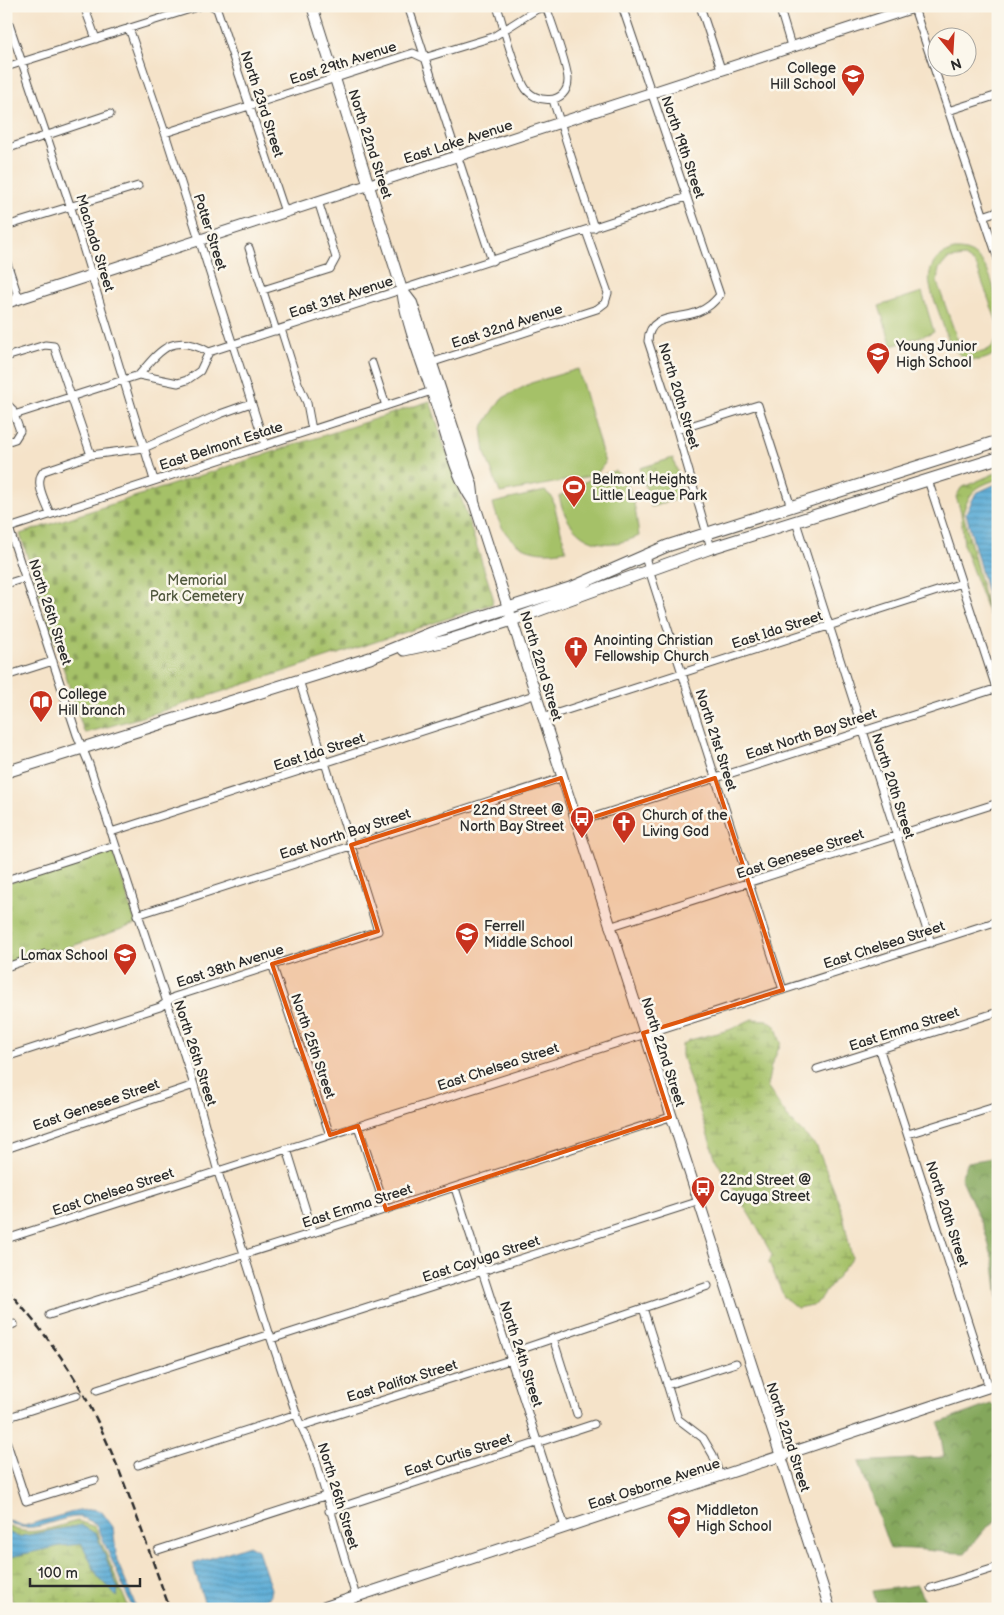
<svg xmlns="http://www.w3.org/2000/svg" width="1004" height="1615" viewBox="0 0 1004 1615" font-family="'Balsamiq Sans',sans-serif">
<defs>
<pattern id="forest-crowns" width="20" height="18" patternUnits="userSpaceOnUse" patternTransform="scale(1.25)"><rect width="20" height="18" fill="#84a75c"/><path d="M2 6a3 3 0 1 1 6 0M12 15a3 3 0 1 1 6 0" fill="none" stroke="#6c884c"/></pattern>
<pattern id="wetland-marsh" width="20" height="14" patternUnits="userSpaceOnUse" patternTransform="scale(1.25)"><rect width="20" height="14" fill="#a5c168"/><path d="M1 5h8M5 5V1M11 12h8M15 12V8" fill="none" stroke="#879d56"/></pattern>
<pattern id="cemetery-stones" width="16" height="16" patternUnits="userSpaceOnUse" patternTransform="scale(1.25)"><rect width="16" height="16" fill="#a5c168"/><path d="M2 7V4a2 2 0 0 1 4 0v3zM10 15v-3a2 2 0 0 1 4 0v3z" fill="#879d56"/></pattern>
<pattern id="park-tufts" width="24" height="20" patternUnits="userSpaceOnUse" patternTransform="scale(1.25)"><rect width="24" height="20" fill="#a5c168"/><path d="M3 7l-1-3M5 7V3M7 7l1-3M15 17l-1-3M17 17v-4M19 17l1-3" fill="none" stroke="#879d56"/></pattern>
<pattern id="water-rules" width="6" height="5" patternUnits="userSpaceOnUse" patternTransform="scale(1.25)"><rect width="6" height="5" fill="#5bacd6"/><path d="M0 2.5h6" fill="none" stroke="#4b8cae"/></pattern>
</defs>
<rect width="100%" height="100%" fill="#fbf7ec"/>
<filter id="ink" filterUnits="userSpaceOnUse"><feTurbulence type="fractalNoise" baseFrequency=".02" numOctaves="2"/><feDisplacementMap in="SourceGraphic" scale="10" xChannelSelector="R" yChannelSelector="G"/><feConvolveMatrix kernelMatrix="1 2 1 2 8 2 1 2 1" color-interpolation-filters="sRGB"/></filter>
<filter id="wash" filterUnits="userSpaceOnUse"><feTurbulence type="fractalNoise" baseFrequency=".0096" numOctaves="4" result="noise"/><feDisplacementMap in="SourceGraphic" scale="20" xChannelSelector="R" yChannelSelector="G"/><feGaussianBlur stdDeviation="1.12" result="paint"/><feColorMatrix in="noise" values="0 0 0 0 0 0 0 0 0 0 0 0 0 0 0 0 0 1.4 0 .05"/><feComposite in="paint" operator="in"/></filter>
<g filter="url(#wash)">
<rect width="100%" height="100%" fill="#f5e3c9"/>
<path fill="#a5c168" stroke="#68764a" d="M954 250C991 247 998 298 998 325L976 265 965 257 948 259 939 269 937 282 959 344C971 358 991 355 998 337V351C991 357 983 361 973 360 949 357 945 329 938 310 934 298 927 285 930 272 933 260 942 253 954 250Z
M922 292 934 332 892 346 879 306Z
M578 369 605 463 596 475 500 493 485 453 482 428 501 399 531 383Z
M615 471C634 481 636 516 639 536 600 554 568 539 559 496L592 478Z
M545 491 552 497 566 550C527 558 502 543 493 503Z"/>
<path fill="url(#forest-crowns)" stroke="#586944" d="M998 1157V1299L994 1264 985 1231 961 1177 968 1162Z
M991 1404 998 1408V1519L984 1530 965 1553C938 1553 916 1547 890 1549L859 1462 944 1457 939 1423Z
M917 1585 928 1609H878L873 1591Z"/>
<path fill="url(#wetland-marsh)" stroke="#68764a" d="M998 472V479C975 487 970 491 963 513L989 615 964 547 961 512 956 497 961 488Z
M752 1019 767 1020 776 1027 781 1043 771 1066 767 1087 789 1119 817 1147 842 1211 852 1258 816 1304 797 1308 784 1297 769 1262 772 1255 758 1229 716 1160 682 1056V1045L690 1040 729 1030Z
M78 1521 95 1527 129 1609H15L6 1581V1524C26 1540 56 1526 78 1521Z"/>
<path fill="url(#cemetery-stones)" stroke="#68764a" d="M430 401 493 597 492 604 159 712 86 733 84 732 20 534Z"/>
<path fill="url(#park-tufts)" stroke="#68764a" d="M673 458 685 497 651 507 640 468Z
M113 850 136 924 49 954 47 949 6 963V884Z"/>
<path fill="url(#water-rules)" stroke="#436c80" d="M998 483V616L993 617 966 513 976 493Z
M93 1509 102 1512 113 1527 117 1561 137 1609H133L96 1524C90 1521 83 1517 77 1517 52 1518 29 1538 6 1520L24 1526 73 1512Z
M81 1525 96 1534 118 1588 117 1597 98 1577 82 1544 60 1546 6 1558V1531L18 1537Z
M249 1545 258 1550 271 1589 269 1598 238 1609H206L193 1564Z"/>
</g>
<g filter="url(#ink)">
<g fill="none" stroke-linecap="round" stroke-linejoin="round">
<g stroke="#494743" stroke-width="9">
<path id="street" d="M84 6 96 39
M212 6 217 9 285 212
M408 6 492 261
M497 6C505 31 512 63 524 86 534 105 568 105 568 80 568 66 551 22 546 6
M622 6 720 295C713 303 708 308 698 312 678 320 649 313 648 341L677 430 711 548
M700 6 721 69
M779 6 791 46
M914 8 998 259
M6 15 71 208 154 480
M129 28 165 133 265 445
M6 67 200 6
M553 100 594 228
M948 111 998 95
M165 133 413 53 424 58 493 37 537 9 552 6
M6 149 110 114
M983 216 998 211
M6 226 138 186
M249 248 276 331
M6 260 19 299
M263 290 330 269 336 258 318 201
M281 329 298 383 307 403 312 430
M6 357 45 345 54 346 91 455
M372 363 386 406
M427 364 597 309 605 303 608 293 586 231
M139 375C161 349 173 332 209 352
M6 403 12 409 20 431 15 439 6 442
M14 415 139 375 178 383 187 380 200 371 209 352 687 197
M677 430 758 405 791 507
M928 480 998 694
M50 514C46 502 33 482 44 471L91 455 144 448 220 414 251 403
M6 519 77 735 89 764 194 1085 218 1172 271 1339 298 1419 314 1454 356 1597
M796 522 931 943
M9 528 435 390
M644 554 783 990
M6 584 25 578
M6 676 53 661
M542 718 962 583
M575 823 998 688
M111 832 534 695
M6 880 115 845
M137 915 561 778
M609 927 998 803
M272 964 330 1135
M6 967 45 954
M880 1050 989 1387
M6 1057 160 1007 174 997 378 931 299 680
M817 1069 998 1012
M358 1126 386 1210
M908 1134 998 1106
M6 1149 194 1085
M287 1149 313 1233
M455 1188 565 1527
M6 1239 998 921
M643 1308 678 1419 703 1438 713 1455 720 1477
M49 1315 313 1233 670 1117
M6 1327 14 1324
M553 1338 577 1414
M271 1339 697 1202
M522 1349 708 1286
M667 1385 736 1363
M97 1390 270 1334
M6 1418 77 1395
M301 1426 510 1360
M6 1440 26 1501 95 1480
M138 1465 297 1414
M329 1511 594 1424
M158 1550 325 1496
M931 1588 998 1567"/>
</g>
<g stroke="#494743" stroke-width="12">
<path id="secondary" d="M312 6 402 290C407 328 424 367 436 404 447 436 454 473 473 501
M402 290 412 303 472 485 474 502 830 1609
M6 303 918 6
M319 1609 998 1384"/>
</g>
<g stroke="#494743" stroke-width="13">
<path id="primary" d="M404 650 446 641 512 620 711 548 998 458
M6 772 370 658 431 633 573 587 667 546 998 441"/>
</g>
<use href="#street" stroke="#fff" stroke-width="7"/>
<use href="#secondary" stroke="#fff" stroke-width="10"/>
<use href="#primary" stroke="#fff" stroke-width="11"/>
<path stroke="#2b2b2b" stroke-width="2.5" stroke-dasharray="8 4" stroke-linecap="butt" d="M6 1288C34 1321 62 1354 83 1393 120 1461 143 1536 170 1609"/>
</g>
</g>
<path fill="#df570e" fill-opacity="0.2" stroke="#df570e" stroke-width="4" stroke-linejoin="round" d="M561 778 575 823 715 778 783 990 643 1033 670 1117 386 1210 358 1126 330 1135 272 964 378 931 351 845Z"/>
<defs>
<g id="school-pin" transform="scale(1.25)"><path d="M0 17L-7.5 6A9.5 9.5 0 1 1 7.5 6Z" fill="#c8321e" stroke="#fbf7ec"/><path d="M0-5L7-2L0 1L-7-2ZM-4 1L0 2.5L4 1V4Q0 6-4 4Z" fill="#fff"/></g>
<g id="stadium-pin" transform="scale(1.25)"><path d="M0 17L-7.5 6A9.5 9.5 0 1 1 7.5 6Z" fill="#c8321e" stroke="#fbf7ec"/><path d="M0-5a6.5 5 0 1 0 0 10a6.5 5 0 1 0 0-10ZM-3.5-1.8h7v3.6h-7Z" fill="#fff"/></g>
<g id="church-pin" transform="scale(1.25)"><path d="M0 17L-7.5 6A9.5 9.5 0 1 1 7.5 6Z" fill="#c8321e" stroke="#fbf7ec"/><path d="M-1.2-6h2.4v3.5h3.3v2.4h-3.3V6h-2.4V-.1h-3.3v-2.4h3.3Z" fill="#fff"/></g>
<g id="library-pin" transform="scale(1.25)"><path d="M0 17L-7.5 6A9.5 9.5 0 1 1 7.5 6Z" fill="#c8321e" stroke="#fbf7ec"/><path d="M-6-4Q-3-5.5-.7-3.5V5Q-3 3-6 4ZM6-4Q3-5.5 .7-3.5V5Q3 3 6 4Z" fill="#fff"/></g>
<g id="bus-pin" transform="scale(1.25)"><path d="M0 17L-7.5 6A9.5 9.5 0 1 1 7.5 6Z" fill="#c8321e" stroke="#fbf7ec"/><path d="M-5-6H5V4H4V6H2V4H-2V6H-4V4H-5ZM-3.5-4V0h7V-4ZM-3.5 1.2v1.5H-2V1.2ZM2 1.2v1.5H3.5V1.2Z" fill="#fff"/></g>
</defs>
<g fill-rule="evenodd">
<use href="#school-pin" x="853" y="76"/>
<use href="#school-pin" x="878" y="354"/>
<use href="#stadium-pin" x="574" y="487"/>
<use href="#church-pin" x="576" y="648"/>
<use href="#library-pin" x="41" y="702"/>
<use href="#bus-pin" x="582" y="818"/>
<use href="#church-pin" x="624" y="823"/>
<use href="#school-pin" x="467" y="934"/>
<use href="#school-pin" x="125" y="955"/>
<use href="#bus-pin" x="703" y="1188"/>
<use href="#school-pin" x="679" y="1518"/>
</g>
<g text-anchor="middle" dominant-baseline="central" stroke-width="5" stroke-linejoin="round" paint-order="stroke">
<g font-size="14" fill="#2b2b2b" stroke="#fbf7ec">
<text transform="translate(343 63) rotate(-18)">East 29th Avenue</text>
<text transform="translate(262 104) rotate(72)">North 23rd Street</text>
<text transform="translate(458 142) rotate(-18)">East Lake Avenue</text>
<text transform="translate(370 144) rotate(72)">North 22nd Street</text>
<text transform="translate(683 147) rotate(71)">North 19th Street</text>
<text transform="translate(210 232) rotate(72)">Potter Street</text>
<text transform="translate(95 243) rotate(73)">Machado Street</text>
<text transform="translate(341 297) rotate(-18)">East 31st Avenue</text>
<text transform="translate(507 326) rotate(-18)">East 32nd Avenue</text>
<text transform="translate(679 396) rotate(73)">North 20th Street</text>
<text transform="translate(221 446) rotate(-18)">East Belmont Estate</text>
<text transform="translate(50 612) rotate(72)">North 26th Street</text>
<text transform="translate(777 630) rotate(-18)">East Ida Street</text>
<text transform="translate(541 666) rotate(73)">North 22nd Street</text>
<text transform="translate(811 734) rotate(-18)">East North Bay Street</text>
<text transform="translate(716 740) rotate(72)">North 21st Street</text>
<text transform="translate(319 752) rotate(-18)">East Ida Street</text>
<text transform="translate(893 786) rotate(72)">North 20th Street</text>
<text transform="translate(345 834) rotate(-18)">East North Bay Street</text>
<text transform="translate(800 854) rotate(-18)">East Genesee Street</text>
<text transform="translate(884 945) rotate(-18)">East Chelsea Street</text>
<text transform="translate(230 966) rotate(-18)">East 38th Avenue</text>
<text transform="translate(904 1029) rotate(-18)">East Emma Street</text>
<text transform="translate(313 1046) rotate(71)">North 25th Street</text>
<text transform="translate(663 1052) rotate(72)">North 22nd Street</text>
<text transform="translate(195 1053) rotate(72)">North 26th Street</text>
<text transform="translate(498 1067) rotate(-18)">East Chelsea Street</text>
<text transform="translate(96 1105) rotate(-19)">East Genesee Street</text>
<text transform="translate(113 1192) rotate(-18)">East Chelsea Street</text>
<text transform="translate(357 1206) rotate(-18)">East Emma Street</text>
<text transform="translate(947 1214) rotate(72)">North 20th Street</text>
<text transform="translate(481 1259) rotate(-18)">East Cayuga Street</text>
<text transform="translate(521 1354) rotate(72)">North 24th Street</text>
<text transform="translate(402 1381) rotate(-17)">East Palifox Street</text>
<text transform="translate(788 1437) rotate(72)">North 22nd Street</text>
<text transform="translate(458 1455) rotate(-18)">East Curtis Street</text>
<text transform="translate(654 1484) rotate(-18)">East Osborne Avenue</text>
<text transform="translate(338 1496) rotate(73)">North 26th Street</text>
</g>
<g font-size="14" fill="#2b2b2b" stroke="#fbf7ec" text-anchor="start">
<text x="836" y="68" text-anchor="end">College<tspan x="836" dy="16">Hill School</tspan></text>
<text x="896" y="346">Young Junior<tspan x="896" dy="16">High School</tspan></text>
<text x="592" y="479">Belmont Heights<tspan x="592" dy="16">Little League Park</tspan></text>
<text x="594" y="640">Anointing Christian<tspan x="594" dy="16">Fellowship Church</tspan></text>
<text x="58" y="694">College<tspan x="58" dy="16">Hill branch</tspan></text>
<text x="564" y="810" text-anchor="end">22nd Street @<tspan x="564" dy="16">North Bay Street</tspan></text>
<text x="642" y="815">Church of the<tspan x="642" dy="16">Living God</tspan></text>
<text x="484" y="926">Ferrell<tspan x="484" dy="16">Middle School</tspan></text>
<text x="108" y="955" text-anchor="end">Lomax School</text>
<text x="720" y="1180">22nd Street @<tspan x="720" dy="16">Cayuga Street</tspan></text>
<text x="696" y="1510">Middleton<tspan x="696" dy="16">High School</tspan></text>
</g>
<g font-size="14" fill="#50583d" stroke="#fbf7ec">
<text x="197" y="580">Memorial<tspan x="197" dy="16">Park Cemetery</tspan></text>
</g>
</g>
<rect width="1004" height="1615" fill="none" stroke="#fbf7ec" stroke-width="25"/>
<g transform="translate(952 52) rotate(162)"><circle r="24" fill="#fbf7ec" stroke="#a8a59f"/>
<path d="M0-4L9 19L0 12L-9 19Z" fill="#c8321e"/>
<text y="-8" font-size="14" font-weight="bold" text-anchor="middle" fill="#2b2b2b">N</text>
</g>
<path d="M30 1578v8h110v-8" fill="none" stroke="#2b2b2b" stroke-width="2.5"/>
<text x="38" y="1578" font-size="15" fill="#2b2b2b" stroke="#fbf7ec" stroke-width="4" paint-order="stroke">100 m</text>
</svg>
